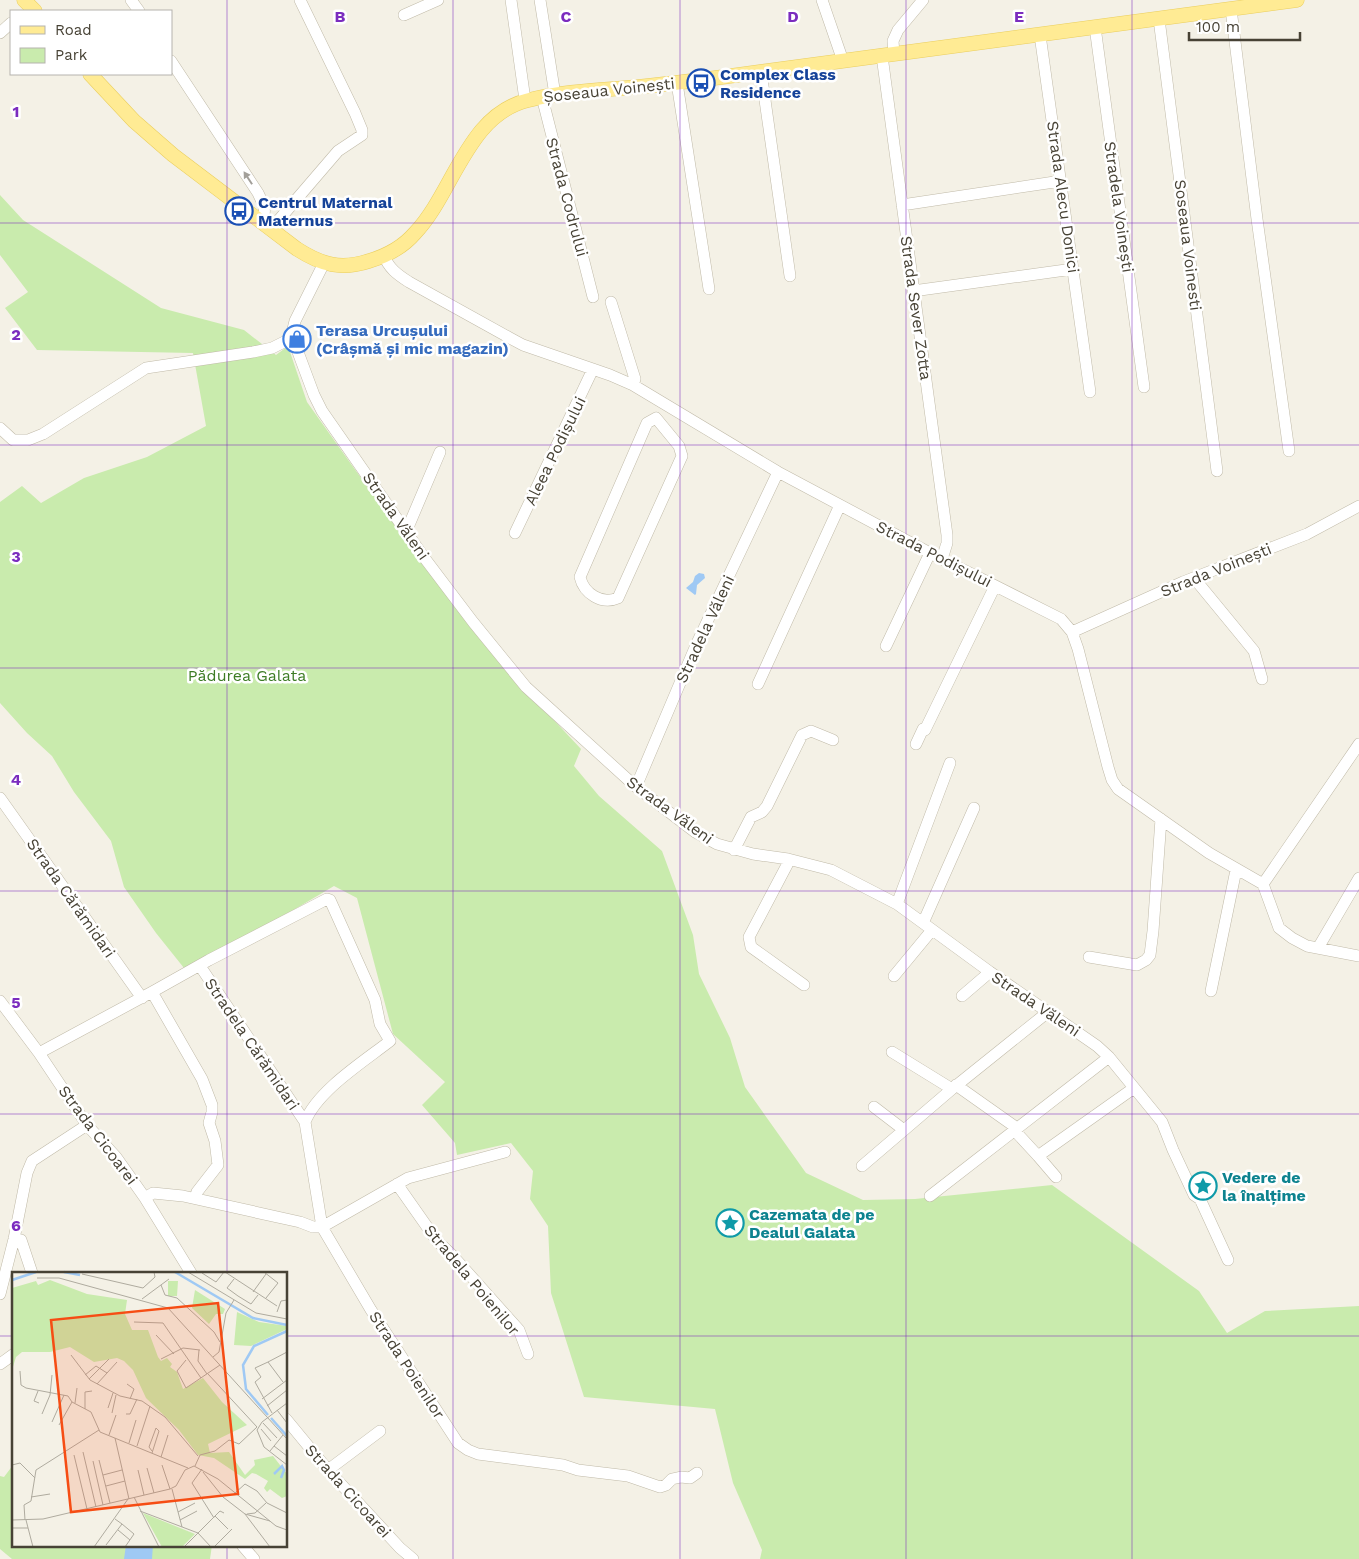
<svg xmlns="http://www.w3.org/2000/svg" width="1359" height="1559" viewBox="0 0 1359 1559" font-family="'Work Sans',sans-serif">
<rect width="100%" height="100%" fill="#f4f1e6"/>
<path fill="#c9ebad" d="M0 195 23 220 161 308 244 330 276 355 288 346 307 402 351 464 406 540 518 682 581 749 574 766 599 796 662 851 693 935 699 974 730 1038 745 1087 806 1173 863 1200 915 1199 1052 1185 1199 1291 1227 1333 1265 1311 1359 1306V1559H760L762 1550 733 1483 715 1409 584 1397 551 1293 548 1226 530 1199 533 1171 511 1143 457 1155 455 1143 422 1105 445 1082 393 1034 357 898 334 886 209 960 184 968 156 933 124 887 111 841 74 792 52 756 27 733 0 703V502L22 486 41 503 84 478 147 457 206 426 193 353 37 350 5 308 28 292 0 255Z
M13 1465 14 1545H212L210 1559H12L0 1549V1476L4 1477Z"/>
<path fill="#9fc9f4" d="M699 573 704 574 705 578 697 585 696 594 695 595 686 588 693 582 695 576Z
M126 1545H153L152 1559H124Z"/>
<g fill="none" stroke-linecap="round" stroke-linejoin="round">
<g stroke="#c0baa8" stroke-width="12">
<path id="minor" d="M131 0 139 11
M511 0 525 100
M540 0 555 95
M822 0 843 61
M1231 9 1257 219 1289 451
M404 15 438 0
M1159 19 1217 471
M1095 27 1144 387
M0 33 11 23
M1040 35 1090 392
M894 54 893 41 898 30 923 0
M882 56 947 535V543L942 559
M171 61 258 193C263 204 268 211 261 221
M761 72 790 276
M677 83 709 289
M542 97 593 297
M902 205 1061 181
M271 229 338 151 362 135V130L355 113 300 0
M384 255C388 268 398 275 409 282L510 338 523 345 610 375 633 385 778 472 930 553 1061 619 1072 632 1078 649 1108 767 1112 780 1118 789 1209 853 1263 884 1279 928 1292 938 1307 946 1359 956
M913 291 1073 269
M611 302 635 379 633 385
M291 337 295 344 314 395 322 411 423 556 473 622 526 687 635 786 695 832 717 844 753 854 788 859 831 870 897 904 990 972 1097 1046 1109 1057 1162 1122 1173 1150 1194 1195 1200 1199 1228 1260
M656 418 679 446 682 456 618 598C602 605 584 594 580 577L647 423Z
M0 428 13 440H28L43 434 146 368 253 352 272 348 286 341 291 337 295 321 324 263
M406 532 440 452
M515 533 593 369
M1194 578 1254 651 1262 679
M1072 632 1183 582 1307 534 1359 506
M886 646 930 553
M758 684 840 505
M916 744 923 729 925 730 995 586
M635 786 638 782 697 643 778 472
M0 798 142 998
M734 850 751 817 762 812 767 806 802 735 811 731 833 740
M788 859 787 865 749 937 751 947 804 985
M1263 884 1359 744
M897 904 950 763
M923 923 974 808
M1318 948 1359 878
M1089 957 1137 965 1146 960 1150 955 1153 931 1161 819
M200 966 305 1122 322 1227 371 1310 458 1443 468 1450 478 1454 563 1465 578 1470 628 1476 660 1487 666 1485 672 1479 681 1477 690 1478 697 1473
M894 976 932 930
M1211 991 1236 870
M152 992 202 1079 212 1105V1112L209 1123 215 1141 218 1165 197 1192 195 1198
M962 996 990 972
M0 1001 39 1053 87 1125 116 1157 145 1198 191 1273
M892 1052 952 1089
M39 1053 152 992 209 960 327 899 330 900 375 1000 380 1024 390 1041C363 1062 317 1091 305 1122
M956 1085 1014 1126 1015 1131 1038 1156 1134 1088
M874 1107 904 1130
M1038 1156 1056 1177
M862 1166 952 1089 1043 1016 1046 1011
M397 1184 437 1241 452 1255 519 1330 528 1354
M930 1196 1109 1057
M145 1198 153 1193 183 1196 300 1222 313 1227H322L408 1178 505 1152
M14 1239 21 1240 32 1273
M0 1294 14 1239 27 1173 32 1161 87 1125
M0 1364 14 1354
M286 1419 328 1470 400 1548 413 1559
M328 1470 380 1431
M242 1545 254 1559"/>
</g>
<g stroke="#eace5e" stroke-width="15">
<path id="major" d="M24 0 35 11
M90 74 134 121 173 155 297 249C322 265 341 270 369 261 386 256 403 247 415 233 454 192 467 114 529 100 564 91 601 90 637 87 680 83 724 77 767 71 944 48 1120 23 1297 0"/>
</g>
<use href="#minor" stroke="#fff" stroke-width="11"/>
<use href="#major" stroke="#ffeb94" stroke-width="14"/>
</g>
<defs><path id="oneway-solid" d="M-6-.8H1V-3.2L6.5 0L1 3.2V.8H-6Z" transform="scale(1.25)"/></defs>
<use fill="#a3a09a" href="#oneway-solid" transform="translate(248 178) rotate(-123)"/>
<path fill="none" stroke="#7b2cbf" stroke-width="1" stroke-opacity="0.55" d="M227 0V1273M453 0V1559M680 0V1559M906 0V1559M1132 0V1559M0 223H1359M0 445H1359M0 668H1359M0 891H1359M0 1114H1359M0 1336H14M286 1336H1359M227 1545V1559"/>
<defs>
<g id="bus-ring" transform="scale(1.4375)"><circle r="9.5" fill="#fff" stroke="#1a4fb4" stroke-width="1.5"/><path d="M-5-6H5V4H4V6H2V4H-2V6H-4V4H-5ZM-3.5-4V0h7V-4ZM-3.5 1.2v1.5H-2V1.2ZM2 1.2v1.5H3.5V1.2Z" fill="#1a4fb4"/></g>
<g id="shop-ring" transform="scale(1.4375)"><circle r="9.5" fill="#fff" stroke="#3f7fe0" stroke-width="1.5"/><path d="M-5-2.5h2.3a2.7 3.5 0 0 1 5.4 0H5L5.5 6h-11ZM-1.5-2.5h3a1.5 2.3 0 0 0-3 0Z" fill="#3f7fe0"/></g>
<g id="sight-ring" transform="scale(1.4375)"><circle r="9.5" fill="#fff" stroke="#0f9aa8" stroke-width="1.5"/><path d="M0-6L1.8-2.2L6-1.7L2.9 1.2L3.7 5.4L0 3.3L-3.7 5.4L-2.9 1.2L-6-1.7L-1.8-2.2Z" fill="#0f9aa8"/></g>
</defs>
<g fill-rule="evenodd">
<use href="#bus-ring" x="701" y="83"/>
<use href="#bus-ring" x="239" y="211"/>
<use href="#shop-ring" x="297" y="339"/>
<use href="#sight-ring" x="1203" y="1186"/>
<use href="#sight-ring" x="730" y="1223"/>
</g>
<g text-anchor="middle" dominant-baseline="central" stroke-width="5" stroke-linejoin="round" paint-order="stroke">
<g font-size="16" font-weight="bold" fill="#164399" stroke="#fff" text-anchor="start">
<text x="720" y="74">Complex Class<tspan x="720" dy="18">Residence</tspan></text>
<text x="258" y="202">Centrul Maternal<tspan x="258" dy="18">Maternus</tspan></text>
</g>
<g font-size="16" fill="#474235" stroke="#fff">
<text transform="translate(609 90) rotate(-6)">Șoseaua Voinești</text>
<text transform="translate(567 197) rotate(75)">Strada Codrului</text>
<text transform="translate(1063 197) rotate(82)">Strada Alecu Donici</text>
<text transform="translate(1119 207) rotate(82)">Stradela Voinești</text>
<text transform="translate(1188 245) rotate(83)">Soseaua Voinesti</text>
<text transform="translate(916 308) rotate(82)">Strada Sever Zotta</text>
<text transform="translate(555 451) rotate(-64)">Aleea Podișului</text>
<text transform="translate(396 516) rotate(55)">Strada Văleni</text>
<text transform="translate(934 554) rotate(27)">Strada Podișului</text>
<text transform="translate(1216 570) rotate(-22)">Strada Voinești</text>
<text transform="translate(705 629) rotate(-65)">Stradela Văleni</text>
<text transform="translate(670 810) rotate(36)">Strada Văleni</text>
<text transform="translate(71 898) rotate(55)">Strada Cărămidari</text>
<text transform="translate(1036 1004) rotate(34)">Strada Văleni</text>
<text transform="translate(252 1044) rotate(56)">Stradela Cărămidari</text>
<text transform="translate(98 1135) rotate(53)">Strada Cicoarei</text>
<text transform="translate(472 1280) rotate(50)">Stradela Poienilor</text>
<text transform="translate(407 1365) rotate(57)">Strada Poienilor</text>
<text transform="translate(348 1491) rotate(48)">Strada Cicoarei</text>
</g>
<g font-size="16" font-weight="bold" fill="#366cbe" stroke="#fff" text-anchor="start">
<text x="316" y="330">Terasa Urcușului<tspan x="316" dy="18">(Crâșmă și mic magazin)</tspan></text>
</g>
<g font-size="16" fill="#3d7c25" stroke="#fff">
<text x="247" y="675">Pădurea Galata</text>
</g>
<g font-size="16" font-weight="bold" fill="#0d838f" stroke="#fff" text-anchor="start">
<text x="1222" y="1177">Vedere de<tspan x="1222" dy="18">la înalțime</tspan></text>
<text x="749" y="1214">Cazemata de pe<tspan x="749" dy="18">Dealul Galata</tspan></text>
</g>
</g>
<g transform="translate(12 1272)">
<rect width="275" height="275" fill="#f4f1e6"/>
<path d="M38 8 75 22 115 28 113 42 120 58H136L146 85 149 89 155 86 160 92 158 95 165 100 171 117 191 106 210 130 235 153 196 172 198 181 217 180 233 203 243 193 242 188 261 184 275 202V224L270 226 258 217 255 220 252 216 256 209 244 202 240 201 233 207 202 186 186 183 167 158 134 126 121 98 112 89 105 86 82 90 58 75 38 80H10L4 85 0 98V16L24 9 26 13ZM156 9H166L165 24H156ZM183 18 213 37 211 42H204L197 52 180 36ZM225 40 247 50 275 54V57L239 74 222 73ZM131 241 183 262 170 275H150Z" fill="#c9ebad"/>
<path fill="none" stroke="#9fc9f4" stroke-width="2.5" d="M52 0 68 3M163 0 241 46 275 53M0 8 24 0M256 143 234 117 231 93 242 74 275 59M259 146 275 164M262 202 270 194 272 198 269 206"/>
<path fill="none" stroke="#afab9f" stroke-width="1" d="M176 0 244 41 275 47M213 0 265 34M252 0 266 11 254 26M190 1 204 10 212 0M70 2 131 16M25 6H47L156 36 275 167M222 7 215 16 226 24 239 32 246 23M149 13 153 23 165 26 202 60 208 70M131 16 143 5 142 0M241 20 254 2M130 27 157 7M265 40 269 29 275 28M122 50 151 51 189 106M144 63 162 82M171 76 188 78M187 78 186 89 195 102M59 83 78 108 108 124 130 129 153 145 186 184M201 85 207 80 214 41 222 28M149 87 171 76M174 88 165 99 174 116 208 93M256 90 243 96 249 105 243 110 260 141M8 99 9 113 14 116 56 124 60 130 79 140 88 160 176 196M73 103 84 94 95 101M77 107 97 87M271 110 256 90 275 80M85 112 105 90M115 112 122 117 118 127M26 119 22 129 27 131M250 127 275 108M63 131 65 116M275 131 250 150 245 158 252 175 275 193M255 134 275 118M96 136 101 121M73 137V120L80 119M265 138 275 151M100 141 104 123M30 142 38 123 40 103M114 142H118L125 127M40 150 52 123M251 151 265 166M47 153 60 130M249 157 259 169M97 163 104 143M103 166 117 227M117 171 124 148M125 174 138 134M262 174 275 184M258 179 271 163M71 180 84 235M140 181 147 159 144 156 137 175 140 179M62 183 75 237M149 185 156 163M87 188 98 231M81 189 91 233M0 193 8 191 23 206M150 193 158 217M183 194 188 183 203 179 217 168 227 172 245 155 196 102M135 196 142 221M190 197 180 211 202 246M126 198 132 223M191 200 211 225 233 242M91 203 110 198M94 214 113 209M160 217 170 255M222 222 233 212 245 219 255 231 275 241M19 225 38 222M122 225 147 275M128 239 186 261 199 275M166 240 183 231M235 242 243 241 254 231M203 244 216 257M0 248 31 247 158 217 164 214 173 198 182 194 206 207 264 254 275 258M13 248 12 233 19 229 24 198 87 158M14 248 21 275M168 248 185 239M258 249 233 242 258 275M110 252 122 262 113 275M0 256H16M106 258 118 268M94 273 110 252 103 247M82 275 116 227M172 275 208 239 212 241M202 275 220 257"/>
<path fill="#f64d14" fill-opacity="0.15" stroke="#f64d14" stroke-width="2.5" d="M206 31 226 222 59 240 39 48Z"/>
<rect width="275" height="275" fill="none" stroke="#474235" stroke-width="2.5"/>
</g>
<g font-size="16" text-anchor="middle" font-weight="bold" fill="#7b2cbf" stroke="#fff" stroke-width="5" stroke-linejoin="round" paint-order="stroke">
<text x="340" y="22">B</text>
<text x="566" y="22">C</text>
<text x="793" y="22">D</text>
<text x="1019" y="22">E</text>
<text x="16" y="117">1</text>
<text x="16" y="340">2</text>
<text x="16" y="562">3</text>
<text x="16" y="785">4</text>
<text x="16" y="1008">5</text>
<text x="16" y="1231">6</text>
</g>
<rect x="10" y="10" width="162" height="65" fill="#ffffff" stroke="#b5b3ae"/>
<rect x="20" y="26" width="25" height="8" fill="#ffeb94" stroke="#b5b3ae"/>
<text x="55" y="35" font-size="15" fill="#474235">Road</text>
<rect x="20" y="48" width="25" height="15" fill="#c9ebad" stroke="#b5b3ae"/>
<text x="55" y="60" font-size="15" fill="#474235">Park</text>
<path d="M1189 32v8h111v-8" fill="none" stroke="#474235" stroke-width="2.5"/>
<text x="1196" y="32" font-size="15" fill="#474235" stroke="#ffffff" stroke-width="4" paint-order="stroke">100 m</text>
</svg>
